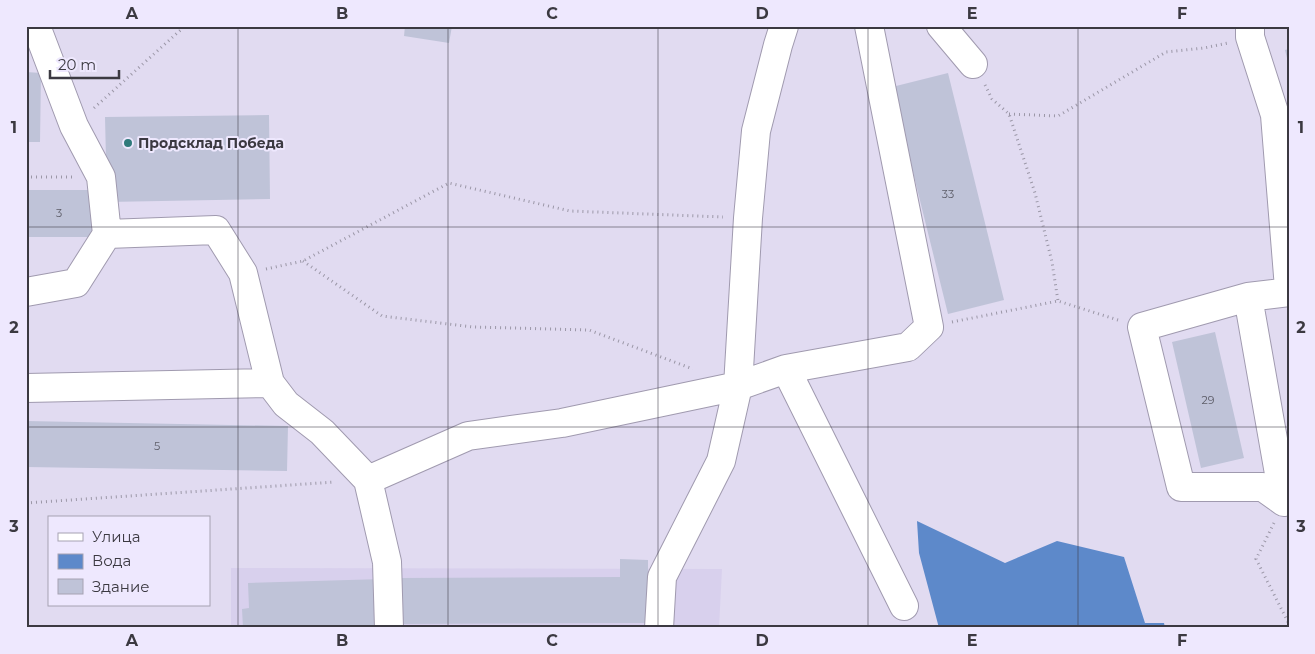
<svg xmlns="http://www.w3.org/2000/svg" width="1315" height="654" viewBox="0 0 1315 654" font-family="Montserrat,sans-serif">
<rect width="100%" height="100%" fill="#e1dbf1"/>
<path fill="#d8d0ed" d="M231 568 722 569 719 628H231Z"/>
<path fill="#5d89ca" d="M917 521 1005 563 1057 541 1124 557 1145 623H1164L1165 628H939L919 553Z"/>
<path fill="#bfc3d8" d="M405 26H452L449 43 404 36Z
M1289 49V62H1288L1285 50Z
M26 72 41 73 40 142H26Z
M948 73 1004 300 948 314 892 87Z
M269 115 270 199 107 202 105 117Z
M26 190H92L93 237H26Z
M1215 332 1244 458 1201 468 1172 342Z
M26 421 288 426 287 471 26 467Z
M620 559 648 560V623L401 624V578L620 577Z
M383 579 376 628H243L242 609 249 608 248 583Z"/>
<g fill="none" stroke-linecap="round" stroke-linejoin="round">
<g stroke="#a09aaf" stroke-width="30">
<path id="minor" d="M36 26 74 126 101 177 107 234 216 230 243 273 270 383 286 404 322 432 368 480 387 562 389 628
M941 26 973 64
M1250 26V37L1275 115 1289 288
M26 292 76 283 107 234
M1289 292 1248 297 1142 327 1181 487H1263L1284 502 1289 501
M1248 297 1284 502
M786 369 908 347 929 327 869 26
M26 388 270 383
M368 480 468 436 562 423 738 386 786 369 904 606
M659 628 662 577 721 461 738 386 748 218 756 131 778 45 784 26"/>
</g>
<path stroke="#9b97a7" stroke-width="3" stroke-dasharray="1 4" stroke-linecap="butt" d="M985 85 992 99 1009 114 1035 193 1052 262 1058 301
M94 108 185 26
M1009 114 1058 116 1166 52 1204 48 1228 43
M26 177H73
M303 261 382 316 473 327 589 330 693 369
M266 269 303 261 449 183 570 211 723 217
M952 322 1058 301 1118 320
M26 503 335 482
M1274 523 1256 559 1289 624"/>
<use href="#minor" stroke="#fff" stroke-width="28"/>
</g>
<path fill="none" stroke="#3b3941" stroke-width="1" stroke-opacity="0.55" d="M238 26V628M448 26V628M658 26V628M868 26V628M1078 26V628M26 227H1289M26 427H1289"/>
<circle fill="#307a7b" stroke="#eee8fe" stroke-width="2" cx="128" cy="143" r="5"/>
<g text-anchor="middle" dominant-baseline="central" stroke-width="4" stroke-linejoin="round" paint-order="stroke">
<g font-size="11" fill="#5c5c67">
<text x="948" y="194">33</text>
<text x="59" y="213">3</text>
<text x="1208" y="400">29</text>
<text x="157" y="446">5</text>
</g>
<g font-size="14" font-weight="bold" fill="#3b3941" stroke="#eee8fe" text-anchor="start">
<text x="138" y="143">Продсклад Победа</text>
</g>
</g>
<rect width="1315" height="654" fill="none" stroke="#eee8fe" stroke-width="55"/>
<rect x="48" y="516" width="162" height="90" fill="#eee8fe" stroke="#a6a2b2"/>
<rect x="58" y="533" width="25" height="8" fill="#ffffff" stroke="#a6a2b2"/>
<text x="92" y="542" font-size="15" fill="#3b3941">Улица</text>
<rect x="58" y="554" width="25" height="15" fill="#5d89ca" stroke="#a6a2b2"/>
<text x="92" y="566" font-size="15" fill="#3b3941">Вода</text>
<rect x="58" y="579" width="25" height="15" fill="#bfc3d8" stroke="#a6a2b2"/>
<text x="92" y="592" font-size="15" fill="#3b3941">Здание</text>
<path d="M50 70v8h69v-8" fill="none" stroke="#3b3941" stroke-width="2.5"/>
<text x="58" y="70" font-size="15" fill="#3b3941" stroke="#eee8fe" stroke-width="4" paint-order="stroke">20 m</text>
<rect x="28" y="28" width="1260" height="598" fill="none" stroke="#3b3941" stroke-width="2"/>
<g font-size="16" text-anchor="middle" font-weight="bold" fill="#3b3941">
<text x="132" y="19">A</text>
<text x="342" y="19">B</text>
<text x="552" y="19">C</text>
<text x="762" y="19">D</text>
<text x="972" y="19">E</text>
<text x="1182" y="19">F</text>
<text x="14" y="133">1</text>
<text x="1301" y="133">1</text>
<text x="14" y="333">2</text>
<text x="1301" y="333">2</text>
<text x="14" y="532">3</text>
<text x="1301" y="532">3</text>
<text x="132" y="646">A</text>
<text x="342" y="646">B</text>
<text x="552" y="646">C</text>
<text x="762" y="646">D</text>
<text x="972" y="646">E</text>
<text x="1182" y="646">F</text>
</g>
</svg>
